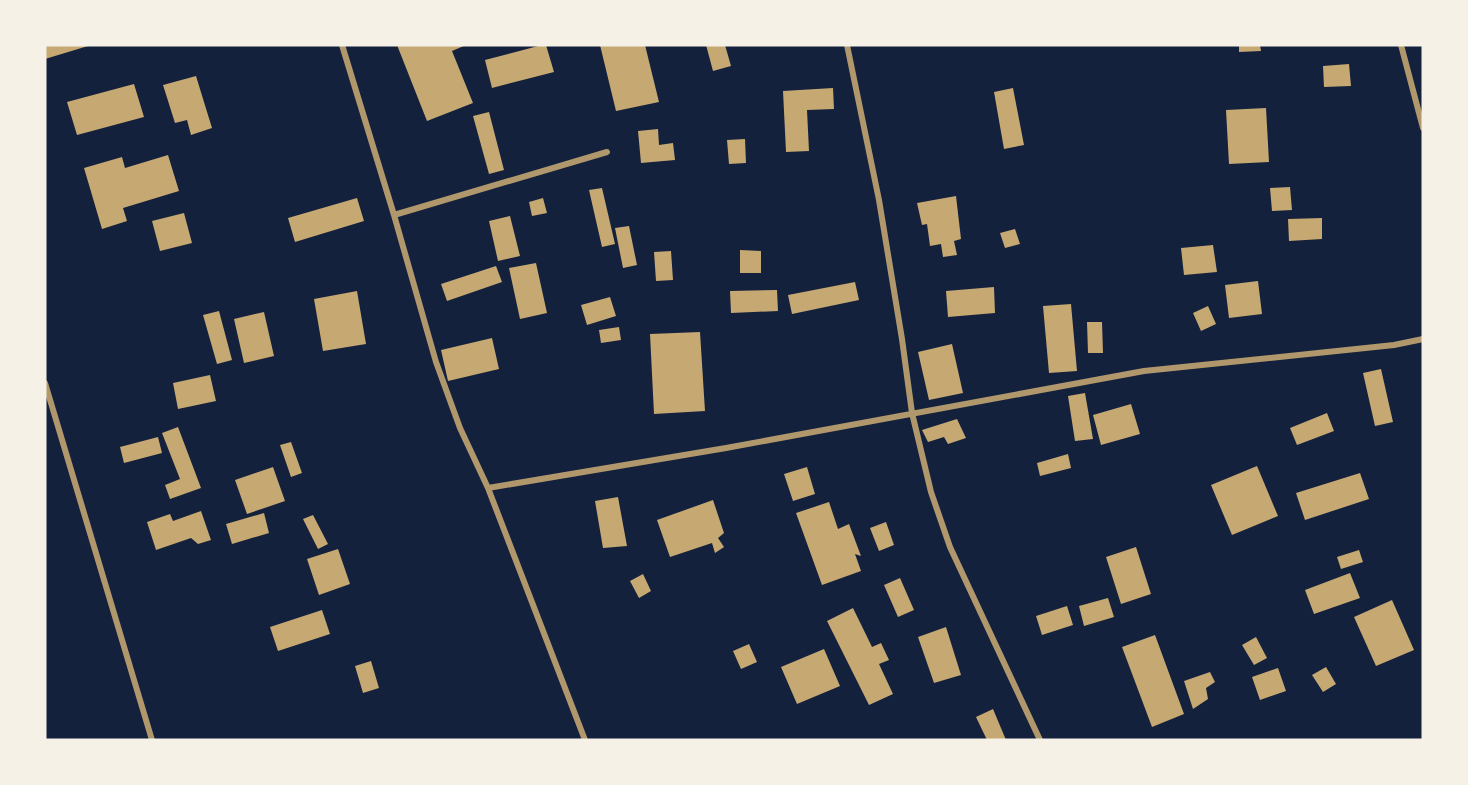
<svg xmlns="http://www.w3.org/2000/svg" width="1468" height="785" viewBox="0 0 1468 785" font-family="Karla,sans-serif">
<rect width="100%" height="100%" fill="#14213d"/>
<path fill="#c6a872" d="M45 45H88V46L45 59Z
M397 45H466L452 51 473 103 427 121Z
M542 45H546L554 72 492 88 485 60Z
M600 45H645L659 102 616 111Z
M706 45H725L731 66 713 71Z
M1239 45H1260L1261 51 1239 52Z
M1349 64 1351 86 1324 87 1323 66Z
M196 76 212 128 191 135 187 120 175 123 163 85Z
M134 84 144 117 77 135 67 102Z
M833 88 834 109 807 110 809 151 786 152 783 91Z
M1013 88 1024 145 1004 149 994 92Z
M1266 108 1269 162 1229 164 1226 110Z
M489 112 504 170 489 174 473 116Z
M658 129 659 145 673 143 675 160 641 163 638 131Z
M745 139 746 163 729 164 727 140Z
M168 155 179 191 123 208 127 221 102 229 84 168 122 157 125 168Z
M1290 187 1292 210 1272 211 1270 188Z
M602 188 615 244 602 247 589 190Z
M956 196 961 239 954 241 957 255 943 257 941 244 930 246 927 224 922 225 917 203Z
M357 198 364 221 295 242 288 218Z
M543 198 547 213 532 216 529 202Z
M184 213 192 243 160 251 152 221Z
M510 216 520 256 498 261 489 221Z
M1322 218V239L1289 241 1288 219Z
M629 226 637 265 623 268 615 228Z
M1015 229 1020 244 1005 248 1000 233Z
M1213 245 1217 272 1184 275 1181 248Z
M740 250 761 251V273H740Z
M671 251 673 280 656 281 654 252Z
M536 263 547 313 520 319 509 268Z
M496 266 502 282 447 301 441 284Z
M1258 281 1262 314 1229 318 1225 285Z
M855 282 859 300 792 314 788 295Z
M994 287 995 313 948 317 946 291Z
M777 290 778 311 731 313 730 291Z
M357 291 366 344 323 351 314 299Z
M610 297 616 316 587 325 581 305Z
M1071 304 1077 371 1049 373 1043 306Z
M1208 306 1216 324 1201 331 1193 313Z
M219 311 232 360 217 364 203 315Z
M264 312 274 356 244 363 234 319Z
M1087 322H1102L1103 353H1088Z
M619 327 621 340 601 343 599 330Z
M700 332 705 411 654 414 650 334Z
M492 338 499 369 448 381 441 350Z
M952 344 963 393 929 400 918 352Z
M1381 369 1393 422 1375 426 1363 373Z
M210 375 216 401 178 409 173 383Z
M1085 393 1093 439 1075 441 1068 396Z
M1131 404 1140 434 1101 445 1093 415Z
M1327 413 1334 431 1297 445 1290 428Z
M957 419 966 438 948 444 944 437 928 442 922 430Z
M178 427 201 488 170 499 165 485 180 479 162 433Z
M158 437 162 453 124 463 120 447Z
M291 442 302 473 291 477 280 445Z
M1068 454 1071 468 1040 476 1037 463Z
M1257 466 1278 516 1232 535 1211 485Z
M273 467 285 501 247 514 235 480Z
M807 467 815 494 793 501 784 474Z
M1360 473 1369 499 1305 520 1296 493Z
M618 497 627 546 603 548 595 501Z
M713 500 724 533 718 538 724 547 715 553 712 543 670 557 657 520Z
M829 502 838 529 849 524 861 556 855 554 861 571 822 585 796 513Z
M201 511 211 540 198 544 191 538 156 550 147 522 170 514 173 521Z
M264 513 269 533 232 544 226 524Z
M313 515 328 544 318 549 303 519Z
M886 522 894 545 879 551 870 528Z
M1136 547 1151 594 1121 604 1106 557Z
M338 549 350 584 319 595 307 559Z
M1359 550 1363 562 1341 569 1337 557Z
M1350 573 1360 598 1314 614 1305 590Z
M643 574 651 591 639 598 630 581Z
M900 578 914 610 898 617 884 585Z
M1108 598 1114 617 1084 626 1079 606Z
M1392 600 1414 650 1376 666 1354 617Z
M1067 606 1073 625 1042 635 1036 616Z
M853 608 872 647 881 643 889 660 879 664 893 694 869 705 827 621Z
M322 610 330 634 278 651 270 627Z
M946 627 961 675 934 683 918 637Z
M1155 635 1184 714 1152 727 1122 647Z
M1256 637 1267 658 1254 665 1242 645Z
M749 644 757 662 741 669 733 651Z
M824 649 840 686 797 704 781 667Z
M371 661 379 688 363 693 355 666Z
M1326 667 1336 684 1323 692 1312 675Z
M1278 668 1286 691 1260 700 1252 677Z
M1210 672 1215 682 1206 688 1208 699 1193 709 1184 681Z
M993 709 1006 740H987L976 717Z"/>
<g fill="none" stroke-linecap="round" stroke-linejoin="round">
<path stroke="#b1986c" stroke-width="6" d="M342 45 394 215 436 362 460 428 488 488 585 740
M847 45 879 200 902 339 912 413 931 492 950 547 1040 740
M1401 45 1423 128
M394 215 607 152
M45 383 152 740
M488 488 726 448 1144 371 1394 345 1423 339"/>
</g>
<rect width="1468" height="785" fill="none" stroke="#f6f1e7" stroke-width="93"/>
</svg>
